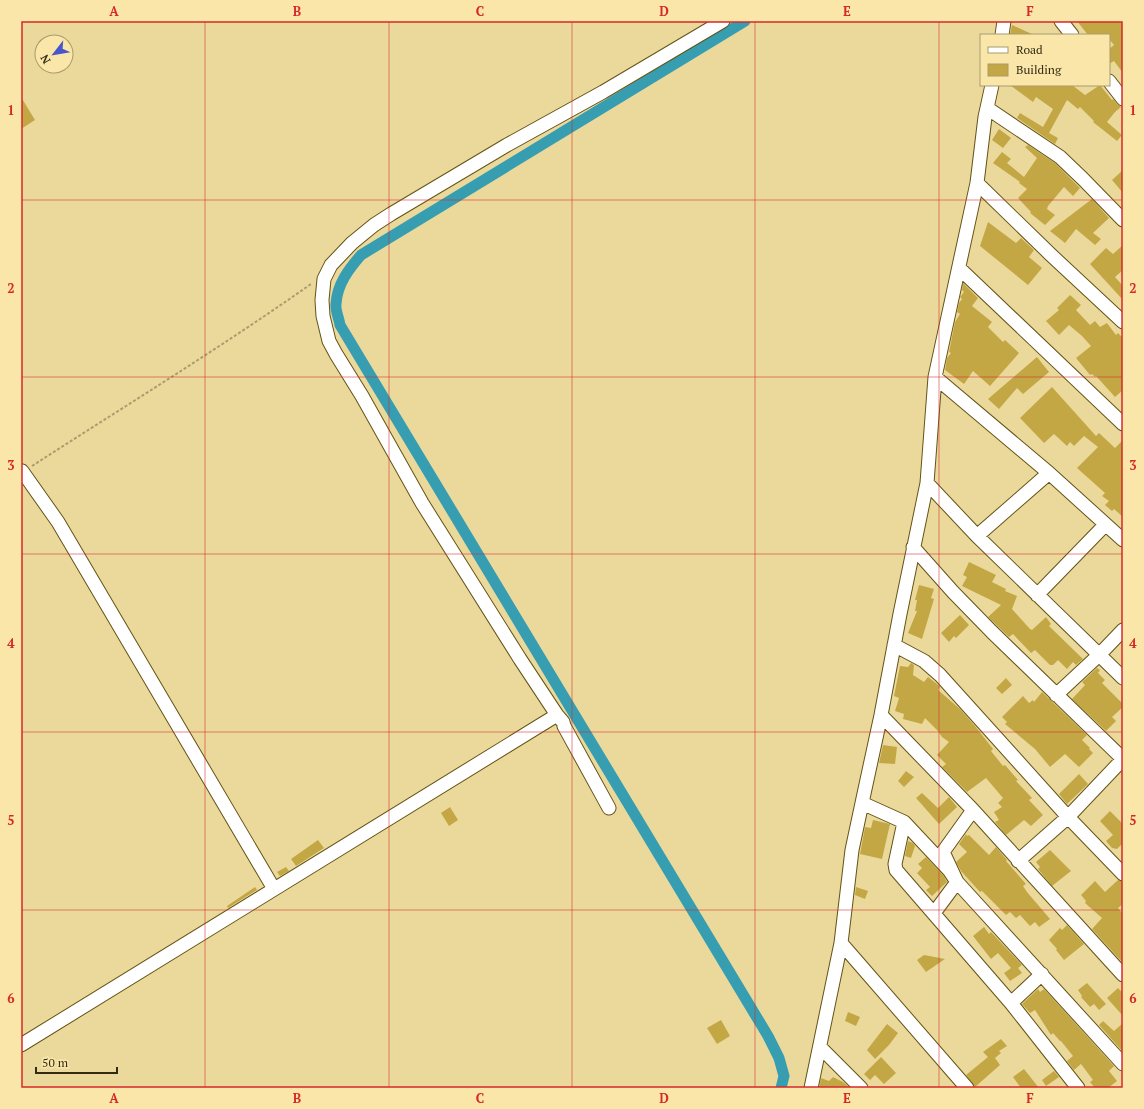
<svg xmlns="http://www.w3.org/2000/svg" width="1144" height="1109" viewBox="0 0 1144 1109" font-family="'PT Serif',serif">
<rect width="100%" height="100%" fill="#ebd99c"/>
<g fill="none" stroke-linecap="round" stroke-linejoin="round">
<path stroke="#379eb1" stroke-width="11" d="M745 21 361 255C349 269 337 284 336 304 335 310 339 318 340 325L768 1036 779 1058 784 1076 781 1088"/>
</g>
<path fill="#c3a745" d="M1077 21H1123V73L1114 61 1109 64V49L1114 45 1109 39V35H1088Z
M1012 25 1034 35H1010Z
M1010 85H1072L1085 95 1100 85 1112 100 1113 99 1117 104 1121 107 1115 112 1107 122 1122 135 1117 141 1093 122 1094 121 1080 107 1078 109 1067 100 1049 133 1058 138 1055 144 1017 118 1020 113 1043 127 1053 109 1036 97 1033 102Z
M21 97 35 120 21 129Z
M999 129 1011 138 1003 148 992 140Z
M1028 145 1055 163 1080 188 1073 196 1064 187 1048 206 1047 209 1055 215 1045 225 1030 213 1031 212 1018 198 1027 189 1019 183 1020 182 993 163 1002 152 1011 159 1007 163 1024 177 1037 158 1025 147Z
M1123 170V193L1112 180Z
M1092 199 1109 218 1093 233 1101 239 1095 245 1076 229 1065 243 1050 231Z
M988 222 1016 243 1021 238 1034 250 1029 257 1042 268 1028 285 980 246Z
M1123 245V270L1115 277 1123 286V300L1090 264 1106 248 1113 254Z
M963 283 978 298 972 306 992 322 988 327 1003 342 1005 340 1019 353 990 386 973 371 964 384 945 370 947 358 951 353 949 352 955 322 960 314 957 312 959 303 962 299 960 297 964 292 962 290Z
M1070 295 1081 305 1076 310 1090 325 1095 321 1100 327 1107 323 1116 335 1118 333 1123 338V390L1115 397 1096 376 1095 377 1092 374 1090 375 1076 358 1091 346 1082 336 1069 325 1059 335 1046 321 1059 310 1057 308Z
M1037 357 1049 372 1023 394 1017 388 999 409 988 399Z
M1052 387 1096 436 1099 433 1115 448 1123 440V517L1114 509 1112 511 1105 505 1109 501 1102 496 1105 493 1077 468 1098 447 1084 436 1074 446 1070 442 1067 446 1054 434 1044 443 1020 418Z
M969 562 996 575 992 582 1006 589 1005 591 1017 596 1012 609 1030 629 1032 630 1046 617 1051 624 1049 626 1083 659 1076 665 1073 662 1067 669 1058 660 1053 665H1050L1035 650 1031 653 1013 634 1009 637 988 617 1001 605 962 586 967 577 963 575Z
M919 585 934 589 931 598 934 599 922 639 908 633 917 611H915L917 600H915Z
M960 615 969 625 956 638 954 636 949 642 941 633Z
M911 663 914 665 913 675 924 682 928 677 937 684 940 687 938 690 960 709 975 726 993 749 991 751 1003 766 1005 765 1018 780 1016 781 1032 798 1029 800 1043 815 1031 826 1024 820 1006 835 995 822 999 820 994 812 1002 807 998 803 1003 798 986 778 967 792 942 767 946 764 937 755 949 742 942 737 938 731 925 718 922 724 903 719 904 714 895 711 899 698 894 696 900 666 908 667Z
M1097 668 1100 670 1098 673 1105 680 1102 683 1123 704V707L1112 717 1116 721 1106 731 1072 699 1085 685 1082 682Z
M1006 678 1012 685 1002 694 996 688Z
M1042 692 1087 735 1082 740 1090 748 1089 749 1093 753 1079 767 1065 754 1050 767 1035 749 1005 724 1007 722 1002 717 1023 696 1029 703 1033 700 1034 702Z
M883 745 897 747 895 764 879 763Z
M906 771 914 777 904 787 898 781Z
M1079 774 1088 784 1067 804 1059 794Z
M922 793 938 808 949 797 957 807 939 824 916 798Z
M450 807 458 820 449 826 441 813Z
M1110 811 1123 824V843L1117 849 1112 848 1106 841 1113 835 1100 821Z
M873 820 890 824 882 859 860 854 865 827 871 828Z
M966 834 967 836 969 835 989 855 996 847 1007 860 1006 861 1026 884 1023 886 1027 892 1050 919 1039 927 1035 922 1030 926 1020 915 1016 918 1010 912 1006 915 982 891 980 892 961 871 956 862 967 852 959 844Z
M318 840 324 848 296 866 291 859Z
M908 841 913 843 915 846 911 858 905 856Z
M1050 850 1071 871 1052 886 1038 869 1040 867 1036 862Z
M926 857 943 875 947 882 932 896 926 890 930 887 917 873 922 868 918 864Z
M286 867 289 871 280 876 277 872Z
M1118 880 1123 882V904L1118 908 1123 914V963L1092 929 1102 918 1085 903 1086 901 1081 895 1095 881 1105 892Z
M255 887 257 890 228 908 227 906Z
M856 887 868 891 865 899 855 895Z
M1067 925 1084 944 1064 960 1056 950 1057 949 1049 940 1060 928 1062 930Z
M984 927 989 934 991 932 1022 965 1018 968 1022 973 1010 981 1004 973 1011 968 998 953 991 959 973 936Z
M924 955 945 959 926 972 917 960Z
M1087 983 1106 1004 1099 1010 1094 1004 1090 1007 1081 997 1082 996 1078 990Z
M1118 988 1123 993V1016L1107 998Z
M1038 989 1040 992 1044 989 1114 1066 1109 1071 1117 1081 1108 1088H1095L1090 1082 1093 1080 1081 1064 1074 1070 1067 1061 1073 1056 1061 1041H1060L1053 1033 1051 1035 1035 1010 1030 1013 1022 1004Z
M848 1012 860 1017 856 1026 845 1021Z
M721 1020 730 1036 717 1044 707 1028Z
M1103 1021 1114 1031 1123 1023V1052L1099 1025Z
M887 1024 898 1033 889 1045 875 1059 867 1050Z
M1001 1039 1007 1046 999 1051 1001 1053 995 1058 1000 1065 975 1087 966 1075 988 1057 983 1052Z
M881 1057 896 1073 884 1084 875 1075 870 1080 864 1074Z
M1024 1069 1039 1088H1021L1013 1077Z
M1054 1071 1059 1077 1046 1086 1042 1080Z
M833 1077 843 1082 850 1088H819L821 1078 829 1081Z"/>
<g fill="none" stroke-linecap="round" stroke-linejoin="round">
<g stroke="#645315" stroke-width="15">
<path id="minor" d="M1061 21 1072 35
M1002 35 1004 21
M1109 81 1123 99
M987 108 1060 157 1083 179 1123 220
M977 183 1050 254 1123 322
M959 268 1123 424
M935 377 1049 473 1123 540
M22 471 58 522 274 889
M927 483 977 536 1123 678
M977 536 1049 473
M913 547 953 592 992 632 1123 759
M1037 595 1105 525
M894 645 924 661 940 675 1068 817 1123 874
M1056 695 1099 655 1123 630
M881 715 973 810 1123 975
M862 803 881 715 900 614 927 483 935 377 977 183 985 117 992 85
M609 808 564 726 563 722 557 715 520 659 422 503 362 396 336 354 329 341 323 316 322 300 324 279 331 265 352 243 374 225 391 214 507 145 603 92 723 21
M904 822 895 864 896 870 1011 1003 1078 1088
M1018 861 1068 817 1123 759
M934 913 957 882 943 852 973 810
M841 943 967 1088
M1011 1003 1042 974
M21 1045 557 715
M820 1047 861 1088
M811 1088 841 943 852 850 862 803 904 822 949 870 957 882 1123 1064"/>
</g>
<path stroke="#aa9c6b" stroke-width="2" stroke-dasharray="3 2" stroke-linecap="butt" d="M32 466C125 406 220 348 311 284"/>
<use href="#minor" stroke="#fff" stroke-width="13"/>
</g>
<path fill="none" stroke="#d62828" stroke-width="1" stroke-opacity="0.55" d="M205 21V1088M389 21V1088M572 21V1088M755 21V1088M939 21V1088M21 200H1123M21 377H1123M21 554H1123M21 732H1123M21 910H1123"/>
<rect width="1144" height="1109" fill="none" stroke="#f9e6a8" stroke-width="44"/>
<rect x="980" y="34" width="130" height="52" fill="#f9e6a8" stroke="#a99b6c"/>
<rect x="988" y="47" width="20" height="6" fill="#ffffff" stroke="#a99b6c"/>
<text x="1016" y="54" font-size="12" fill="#322b12">Road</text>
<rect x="988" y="64" width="20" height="12" fill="#c3a745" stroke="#a99b6c"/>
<text x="1016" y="74" font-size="12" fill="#322b12">Building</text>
<g transform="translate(54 54) rotate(239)"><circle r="19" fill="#f9e6a8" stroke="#a99b6c"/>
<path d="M0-3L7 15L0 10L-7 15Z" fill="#4856cb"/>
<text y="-6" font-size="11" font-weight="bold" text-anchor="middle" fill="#322b12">N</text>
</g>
<path d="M36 1067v6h81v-6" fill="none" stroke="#322b12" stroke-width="2"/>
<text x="42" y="1067" font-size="12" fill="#322b12" stroke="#f9e6a8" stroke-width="3" paint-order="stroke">50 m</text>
<rect x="22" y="22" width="1100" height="1065" fill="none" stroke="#d62828" stroke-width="1.5"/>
<g font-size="13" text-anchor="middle" font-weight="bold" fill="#d62828">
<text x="114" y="16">A</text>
<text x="297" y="16">B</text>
<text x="480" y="16">C</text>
<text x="664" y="16">D</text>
<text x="847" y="16">E</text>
<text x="1030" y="16">F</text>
<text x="11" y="115">1</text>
<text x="1133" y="115">1</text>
<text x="11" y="293">2</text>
<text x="1133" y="293">2</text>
<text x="11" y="470">3</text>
<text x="1133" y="470">3</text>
<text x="11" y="648">4</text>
<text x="1133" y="648">4</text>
<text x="11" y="825">5</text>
<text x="1133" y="825">5</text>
<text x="11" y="1003">6</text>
<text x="1133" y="1003">6</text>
<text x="114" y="1103">A</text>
<text x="297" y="1103">B</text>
<text x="480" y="1103">C</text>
<text x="664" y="1103">D</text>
<text x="847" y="1103">E</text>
<text x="1030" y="1103">F</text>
</g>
</svg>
